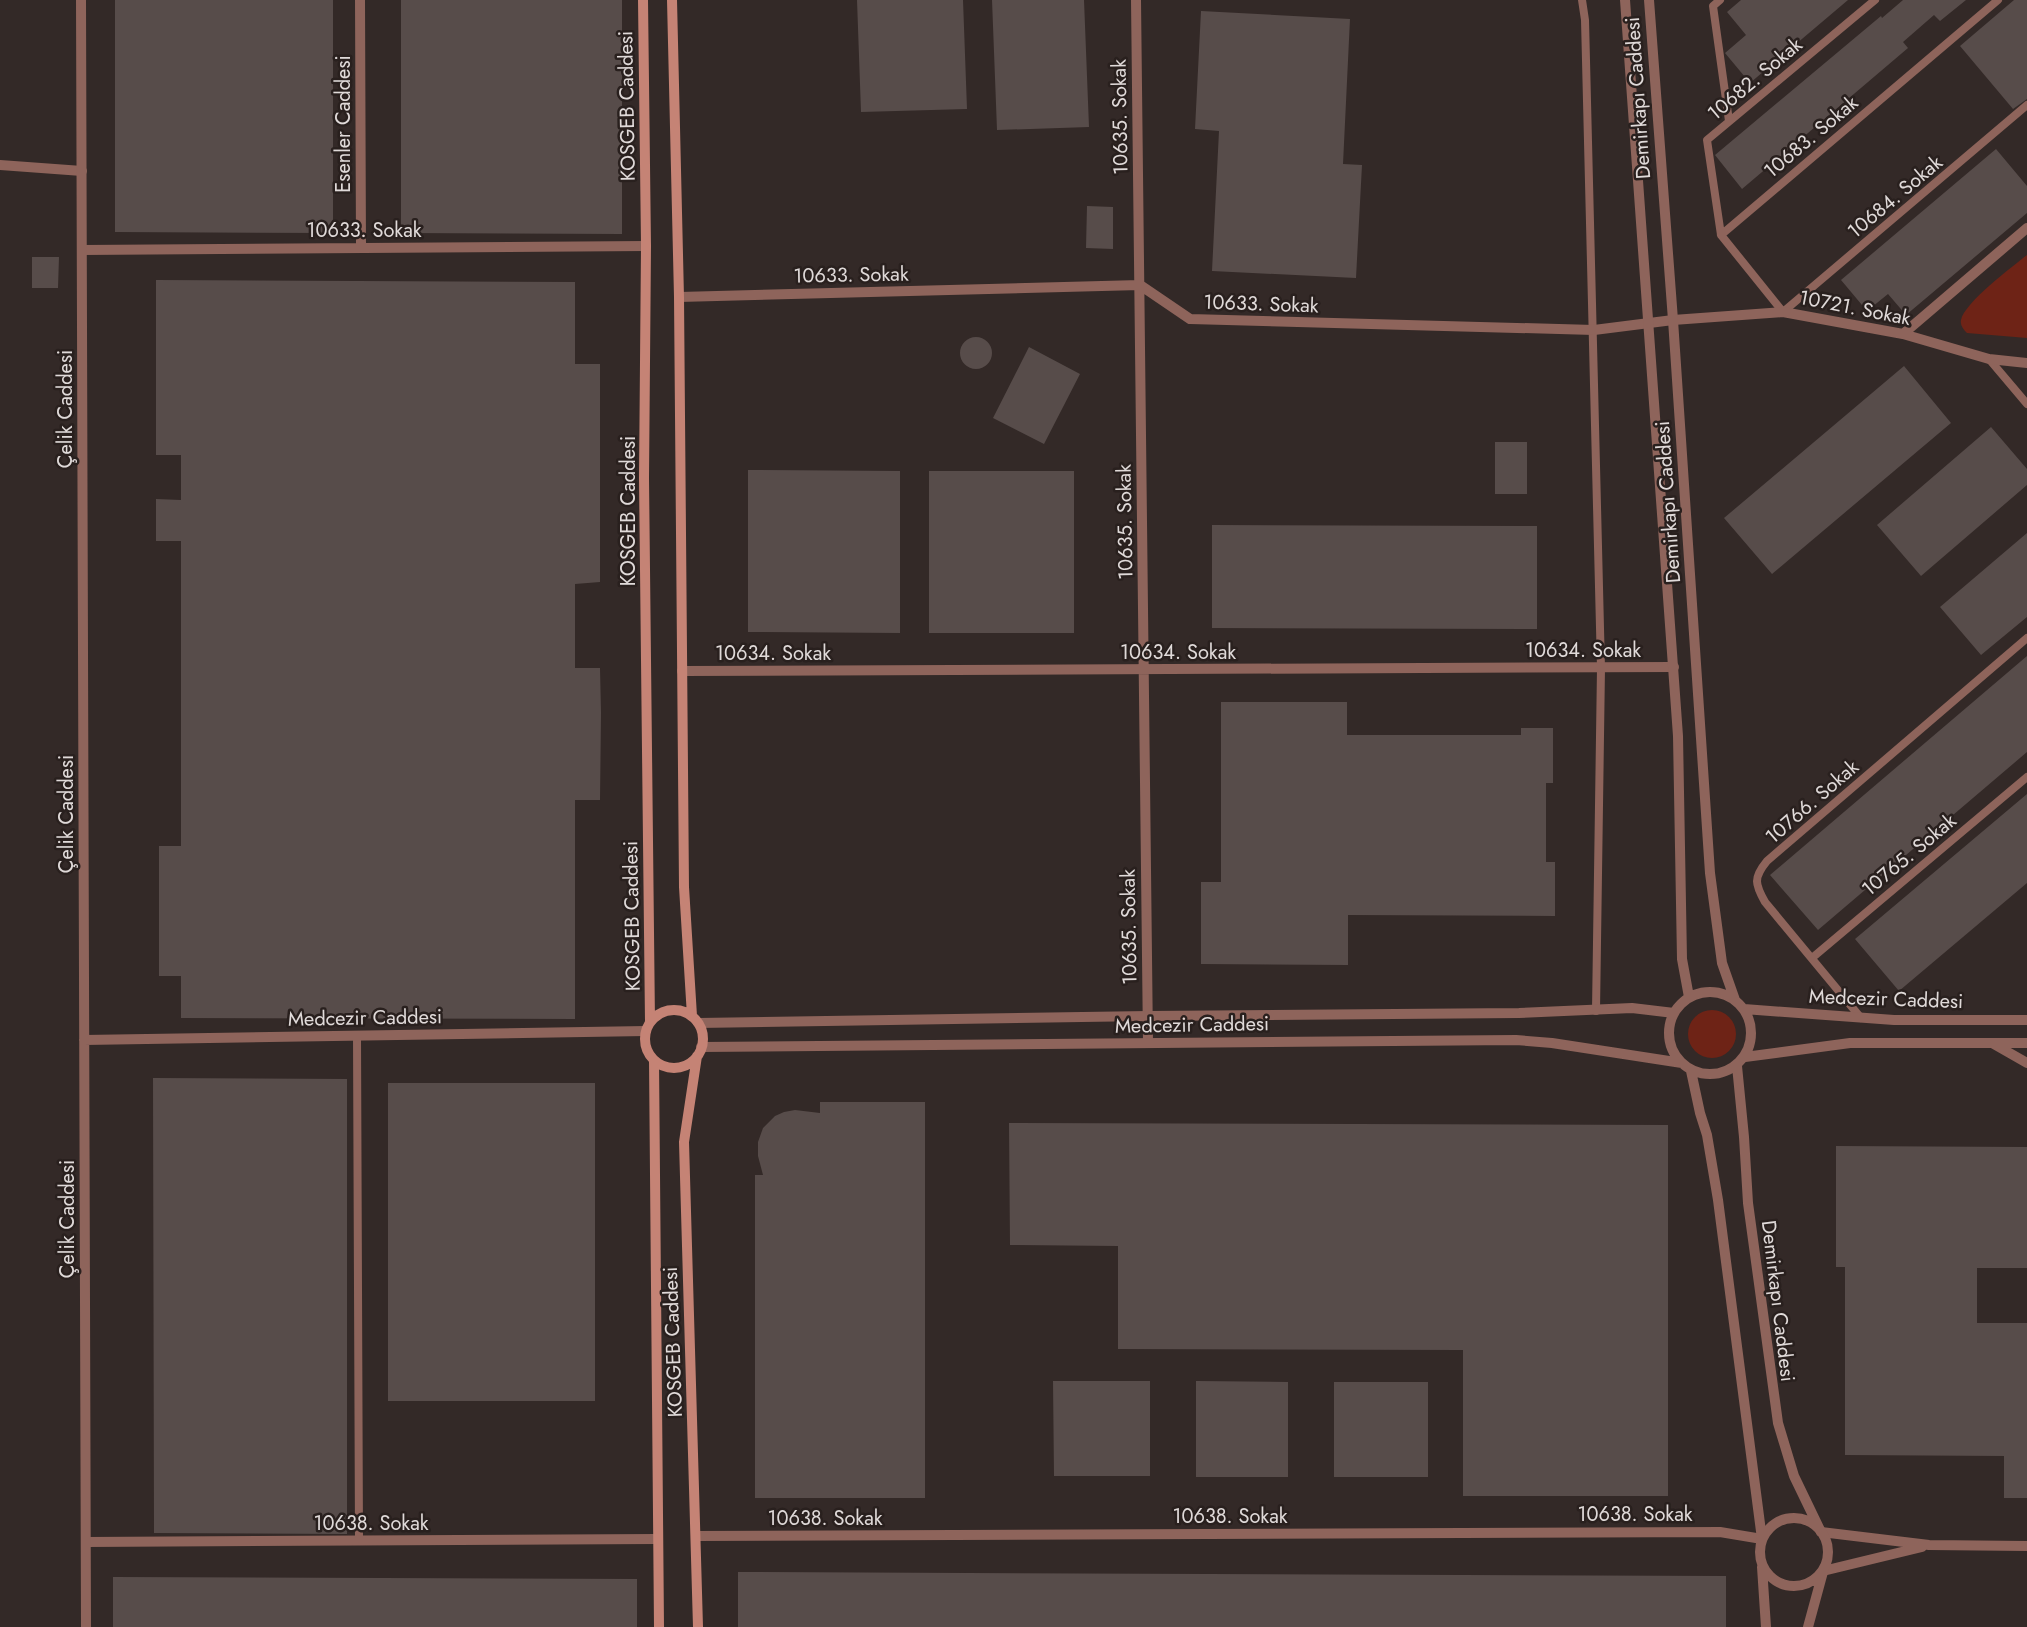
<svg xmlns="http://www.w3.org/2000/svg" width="2027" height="1627" viewBox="0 0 2027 1627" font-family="Jost,sans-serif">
<rect width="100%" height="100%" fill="#332927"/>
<path fill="#6e2316" d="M2027 255V338L1967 333C1963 329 1960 325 1961 320 1964 303 2013 266 2027 255Z
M1688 1034a24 24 0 1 1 48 0a24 24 0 1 1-48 0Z"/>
<path fill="#574c4a" d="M115 0H333V233L115 232Z
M401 0H622V234L401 233Z
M857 0H963L967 109 861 112Z
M992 0H1084L1089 127 997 130Z
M1741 0H1848L1750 83 1725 53 1746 35 1727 12Z
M1903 0H1966L1940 21 1934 15 1903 42 1908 48 1742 189 1715 155 1881 16 1882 18Z
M2014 0H2027V99L2013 109 1960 46Z
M1201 11 1350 19 1343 164 1362 165 1356 278 1212 271 1219 131 1195 129Z
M1996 149 2027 186V213L1906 315 1888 294 1867 311 1841 280Z
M1087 206 1113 207V249L1086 248Z
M32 257H59L58 288H32Z
M156 280 575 282V364H600V582L575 584V668H600L601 713 600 800H575V1019L181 1018V976H159V846H181V541H156V499L181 500V455H156Z
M960 353a16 16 0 1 1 32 0a16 16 0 1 1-32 0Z
M1029 347 1080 374 1044 444 993 418Z
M1904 366 1951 423 1772 574 1724 518Z
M1991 427 2027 469V485L1921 576 1877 525Z
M1495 442H1527V494H1495Z
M748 470 900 471V633L748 632Z
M929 471H1074V633H929Z
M1212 525 1537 526V629L1212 628Z
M2027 533V617L1981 655 1940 607Z
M2027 656V752L1818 930 1770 875Z
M1221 702H1347V735H1521V728H1553V783H1546V862H1555V916L1348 915V965L1201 964V882H1221Z
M2027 794V883L1899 991 1855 939Z
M153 1078 347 1079V1534L154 1533Z
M388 1083H595V1401H388Z
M820 1102H925V1498H755V1175H763L758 1156V1142L763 1128 775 1116 784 1112 795 1110 820 1113Z
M1009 1123 1668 1125V1496H1463V1350L1118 1349V1246L1010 1245Z
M1836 1146 2027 1147V1268H1977V1323H2027V1498H2004V1456L1845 1455V1267H1836Z
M1053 1381H1150V1476H1054Z
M1196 1381 1288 1382V1477H1196Z
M1334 1382H1428V1477H1334Z
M738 1572 1726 1576V1627H738Z
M113 1577 637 1579V1627H113Z"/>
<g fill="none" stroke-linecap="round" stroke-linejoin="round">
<path stroke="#8e645b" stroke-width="8" d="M1582 0 1585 20 1601 668 1596 1011
M1720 0 1713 6 1729 121
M1998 0 1721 235 1783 312 2027 105
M1721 235 1707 140 1875 0
M1989 359 2027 404
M1812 958 2027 777
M1861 1018 1765 902C1755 884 1753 878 1767 861L2027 638
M357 1036 359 1540"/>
<path stroke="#8e645b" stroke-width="10" d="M360 0 361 248
M1136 0 1148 1043
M0 165 82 171
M82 250 646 246
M679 297 1140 285 1190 319 1594 330 1673 320 1783 312 1903 334 1989 359 2027 363
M1903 334 2027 228
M682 671 1674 667
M1821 1532 1929 1545 2027 1546
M697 1536 1720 1532 1762 1539
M86 1542 657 1539
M1823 1571 1922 1547"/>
<path stroke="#8e645b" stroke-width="10" d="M81 0 86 1627
M1625 0 1678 736 1682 959 1689 997
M1649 0 1673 320 1710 873 1722 963 1735 1000
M1669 1033a41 41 0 1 1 82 0a41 41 0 1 1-82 0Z
M1744 1009 1894 1020H2027
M698 1023 1148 1016 1519 1013 1632 1008 1674 1013
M84 1040 646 1031
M1992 1043 2027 1063
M701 1047 1516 1040 1552 1043 1682 1063
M1745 1057 1850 1043H2027
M1737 1066 1744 1137 1748 1203 1778 1423 1794 1476 1821 1532
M1691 1071 1700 1113 1707 1135 1718 1200 1762 1539
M1760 1552a34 34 0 1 1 68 0a34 34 0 1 1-68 0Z
M1762 1567 1766 1627
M1808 1627 1823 1572"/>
<path stroke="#c58375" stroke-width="10" d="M643 0 646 246 644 478 650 1022
M672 0 679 297 684 887 692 1016
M645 1039a29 29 0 1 1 58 0a29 29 0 1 1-58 0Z
M697 1056 684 1142 698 1627
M654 1060 659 1627"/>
</g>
<g text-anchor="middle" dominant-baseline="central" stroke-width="5" stroke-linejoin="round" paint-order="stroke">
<g font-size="20" fill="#e0dad9" stroke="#29201e">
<text transform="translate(1755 79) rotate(-40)">10682. Sokak</text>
<text transform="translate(1638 98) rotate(-94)">Demirkapı Caddesi</text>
<text transform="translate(627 106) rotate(-91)">KOSGEB Caddesi</text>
<text transform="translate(1120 117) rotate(-91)">10635. Sokak</text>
<text transform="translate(343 124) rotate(-90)">Esenler Caddesi</text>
<text transform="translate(1811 137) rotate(-40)">10683. Sokak</text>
<text transform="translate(1895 197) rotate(-40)">10684. Sokak</text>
<text x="364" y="230">10633. Sokak</text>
<text transform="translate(851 275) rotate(-1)">10633. Sokak</text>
<text transform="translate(1261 304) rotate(2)">10633. Sokak</text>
<text transform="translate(1855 308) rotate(11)">10721. Sokak</text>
<text transform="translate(65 409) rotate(-90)">Çelik Caddesi</text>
<text transform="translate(1668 502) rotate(-94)">Demirkapı Caddesi</text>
<text transform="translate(628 511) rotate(-90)">KOSGEB Caddesi</text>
<text transform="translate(1125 522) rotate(-91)">10635. Sokak</text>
<text x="1583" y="650">10634. Sokak</text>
<text x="1178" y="652">10634. Sokak</text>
<text x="773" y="653">10634. Sokak</text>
<text transform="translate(1812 802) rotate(-41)">10766. Sokak</text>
<text transform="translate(66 814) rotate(-90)">Çelik Caddesi</text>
<text transform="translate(1909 855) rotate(-40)">10765. Sokak</text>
<text transform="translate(632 916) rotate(-91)">KOSGEB Caddesi</text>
<text transform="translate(1129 927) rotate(-91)">10635. Sokak</text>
<text transform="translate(1886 999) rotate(2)">Medcezir Caddesi</text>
<text transform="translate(365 1018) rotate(-1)">Medcezir Caddesi</text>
<text transform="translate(1192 1025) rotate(-1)">Medcezir Caddesi</text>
<text transform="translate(67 1219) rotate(-90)">Çelik Caddesi</text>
<text transform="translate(1778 1301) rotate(83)">Demirkapı Caddesi</text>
<text transform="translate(673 1342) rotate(-92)">KOSGEB Caddesi</text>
<text x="1635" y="1514">10638. Sokak</text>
<text x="1230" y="1516">10638. Sokak</text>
<text x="825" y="1518">10638. Sokak</text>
<text x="371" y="1523">10638. Sokak</text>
</g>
</g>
</svg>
